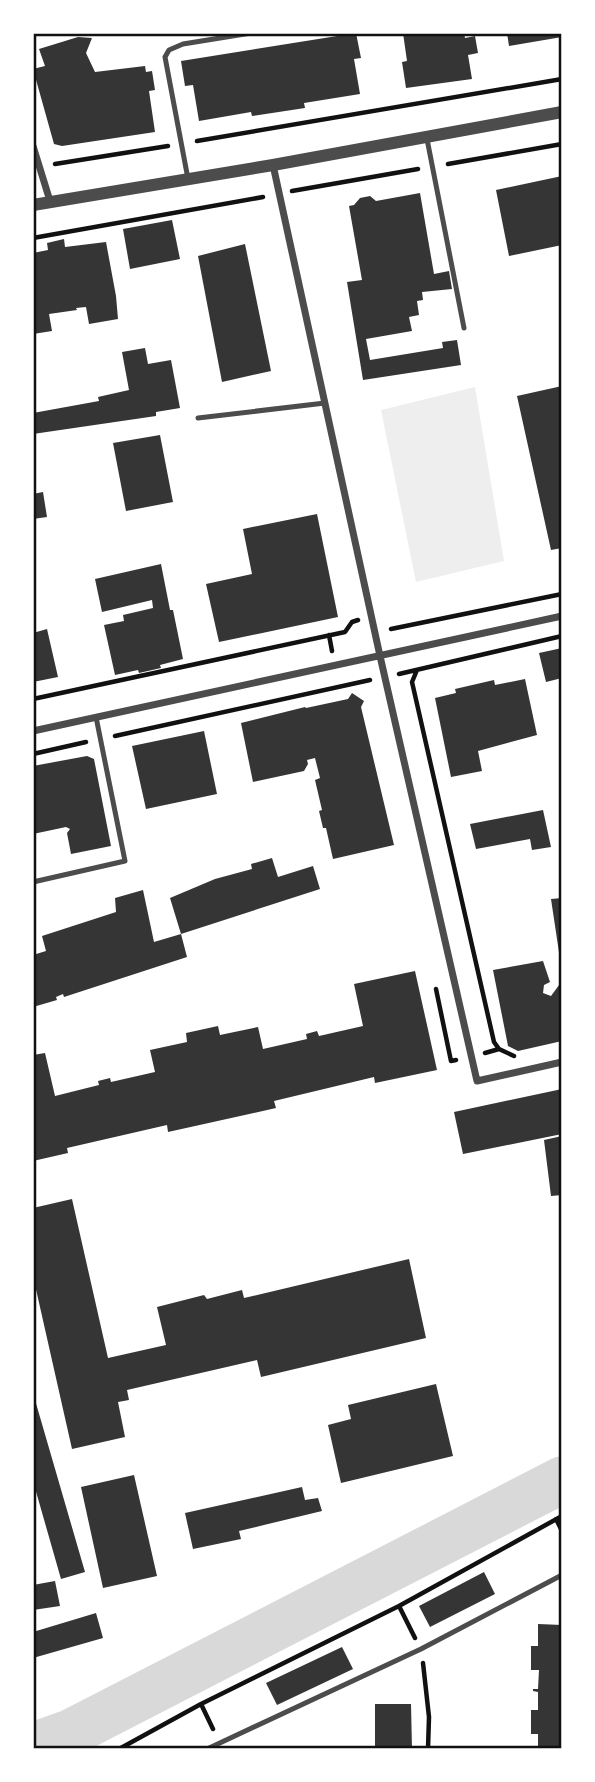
<svg xmlns="http://www.w3.org/2000/svg" width="595" height="1782" viewBox="0 0 595 1782" font-family="'DM Sans',sans-serif">
<rect width="100%" height="100%" fill="#fff"/>
<path fill="#eee" d="M475 387 504 561 416 582 381 410Z"/>
<g fill="none" stroke-linecap="round" stroke-linejoin="round">
<path stroke="#d9d9d9" stroke-width="47" d="M33 1746 72 1732 562 1480"/>
</g>
<path fill="#353535" d="M356 33 361 58 354 59 360 94 304 103 305 108 252 116 251 112 199 121 193 85 185 86 181 61Z
M403 33H464L465 38 475 36 478 53 468 55 472 79 406 88 402 62 407 61Z
M507 33H562V37L509 46Z
M78 37 92 38 86 53 95 72 145 66 146 72 152 71 155 90 149 91 155 132 62 146 54 144 33 69 45 66 39 49Z
M562 176V245L509 256 496 190Z
M420 193 434 274 449 271 452 289 422 292 423 300 417 301 419 315 409 317 412 331 366 339 370 360 443 348 442 342 457 340 461 365 363 380 347 282 362 280 349 206 354 205 360 198 370 196 376 201Z
M172 220 180 259 130 269 123 229Z
M64 239 65 247 106 242 116 296 118 319 89 324 86 307 76 308 77 310 49 314 52 331 33 334V253L48 250 47 243Z
M245 244 271 371 222 382 198 256Z
M145 348 148 364 171 360 180 408 156 412V416L33 434V413L99 401 98 397 129 390 122 352Z
M562 386V548L551 550 517 396Z
M160 435 173 502 126 511 113 443Z
M43 492 47 517 33 519V494Z
M317 514 338 617 219 642 206 584 252 574 243 529Z
M161 564 170 610H173L183 659 160 665 161 668 139 673 138 670 115 675 104 625 124 621 123 615 153 608 152 600 102 612 95 579Z
M47 629 58 677 33 682V633Z
M562 648V678L546 682 539 653Z
M525 679 537 735 478 751 482 771 451 777 435 698 456 693 455 689 494 680 495 685Z
M352 693 364 701 361 707 394 845 333 859 326 828H323L319 811 322 810 315 780 320 778 315 758 307 760 308 764 304 771 253 782 241 723 305 707 306 708 348 699Z
M204 731 217 794 146 809 132 746Z
M87 756 94 759 111 846 71 854 67 833 70 829 66 827 33 834V766Z
M543 810 551 847 532 850 530 839 476 849 470 824Z
M272 858 278 877 313 866 320 889 181 934 187 957 64 997 63 994 56 997 57 1000 33 1007V955L46 951 42 936 116 912 115 898 143 890 154 942 181 934 170 898 215 879 252 869 251 864Z
M562 898V959H560L551 899Z
M543 961 550 982 544 985 543 993 551 996 562 981V1041L518 1051 508 1046 493 970Z
M415 971 437 1070 375 1083 374 1077 274 1101 276 1108 168 1132 167 1125 67 1148 68 1153 33 1161V1055L45 1053 55 1096 99 1085 98 1081 110 1078 111 1082 155 1072 150 1050 187 1042 186 1033 218 1026 220 1035 258 1027 263 1049 307 1039 306 1034 317 1031 319 1036 363 1026 354 984Z
M562 1089V1134L463 1154 454 1112Z
M562 1136V1195L551 1196 544 1140Z
M72 1199 108 1358 166 1345 157 1307 204 1295 207 1299 242 1290 244 1298 409 1259 426 1338 261 1377 257 1360 127 1390 129 1400 118 1402 125 1437 72 1449 33 1276V1208Z
M436 1384 453 1456 341 1483 328 1425 351 1419 348 1405Z
M33 1393 85 1572 61 1579 33 1481Z
M134 1475 157 1576 103 1588 81 1487Z
M302 1487 305 1500 318 1498 322 1511 239 1531 241 1539 193 1549 185 1513Z
M484 1572 495 1594 430 1627 419 1606Z
M55 1581 60 1606 33 1610V1585Z
M96 1613 103 1638 33 1658V1632Z
M538 1624 562 1625V1749H538V1734H531V1710H538V1692L533 1691V1689H538L539 1670H531V1646H538Z
M342 1647 353 1669 277 1705 266 1683Z
M375 1704H411L412 1749H375Z"/>
<g fill="none" stroke-linecap="round" stroke-linejoin="round">
<path stroke="#111" stroke-width="4.5" d="M197 141 562 79
M55 164 168 146
M448 164 562 144
M292 191 418 169
M33 238 263 197
M391 629 562 594
M329 635 332 651
M417 670 412 682 494 1042 499 1049 485 1053
M399 674 562 636
M33 699 345 632 352 622 358 620
M115 736 370 680
M33 754 86 742
M436 989 451 1061 456 1060
M499 1049 514 1056
M556 1519 562 1531
M399 1606 415 1638
M423 1663 429 1717 428 1749
M201 1704 213 1729
M119 1749 201 1704 399 1606 562 1516"/>
<path stroke="#4c4c4c" stroke-width="5" d="M427 139 464 328
M188 179 165 57 169 50 183 44 251 33
M198 418 325 403
M33 882 125 861 96 717
M207 1749 421 1649 562 1575"/>
<path stroke="#4c4c4c" stroke-width="7" d="M33 146 50 201
M273 165 380 656 477 1081 562 1062
M33 731 562 616"/>
<path stroke="#4c4c4c" stroke-width="12" d="M33 205 273 165 562 112"/>
</g>
<rect width="595" height="1782" fill="none" stroke="#ffffff" stroke-width="70"/>
<rect x="35" y="35" width="525" height="1712" fill="none" stroke="#111" stroke-width="2.5"/>
</svg>
